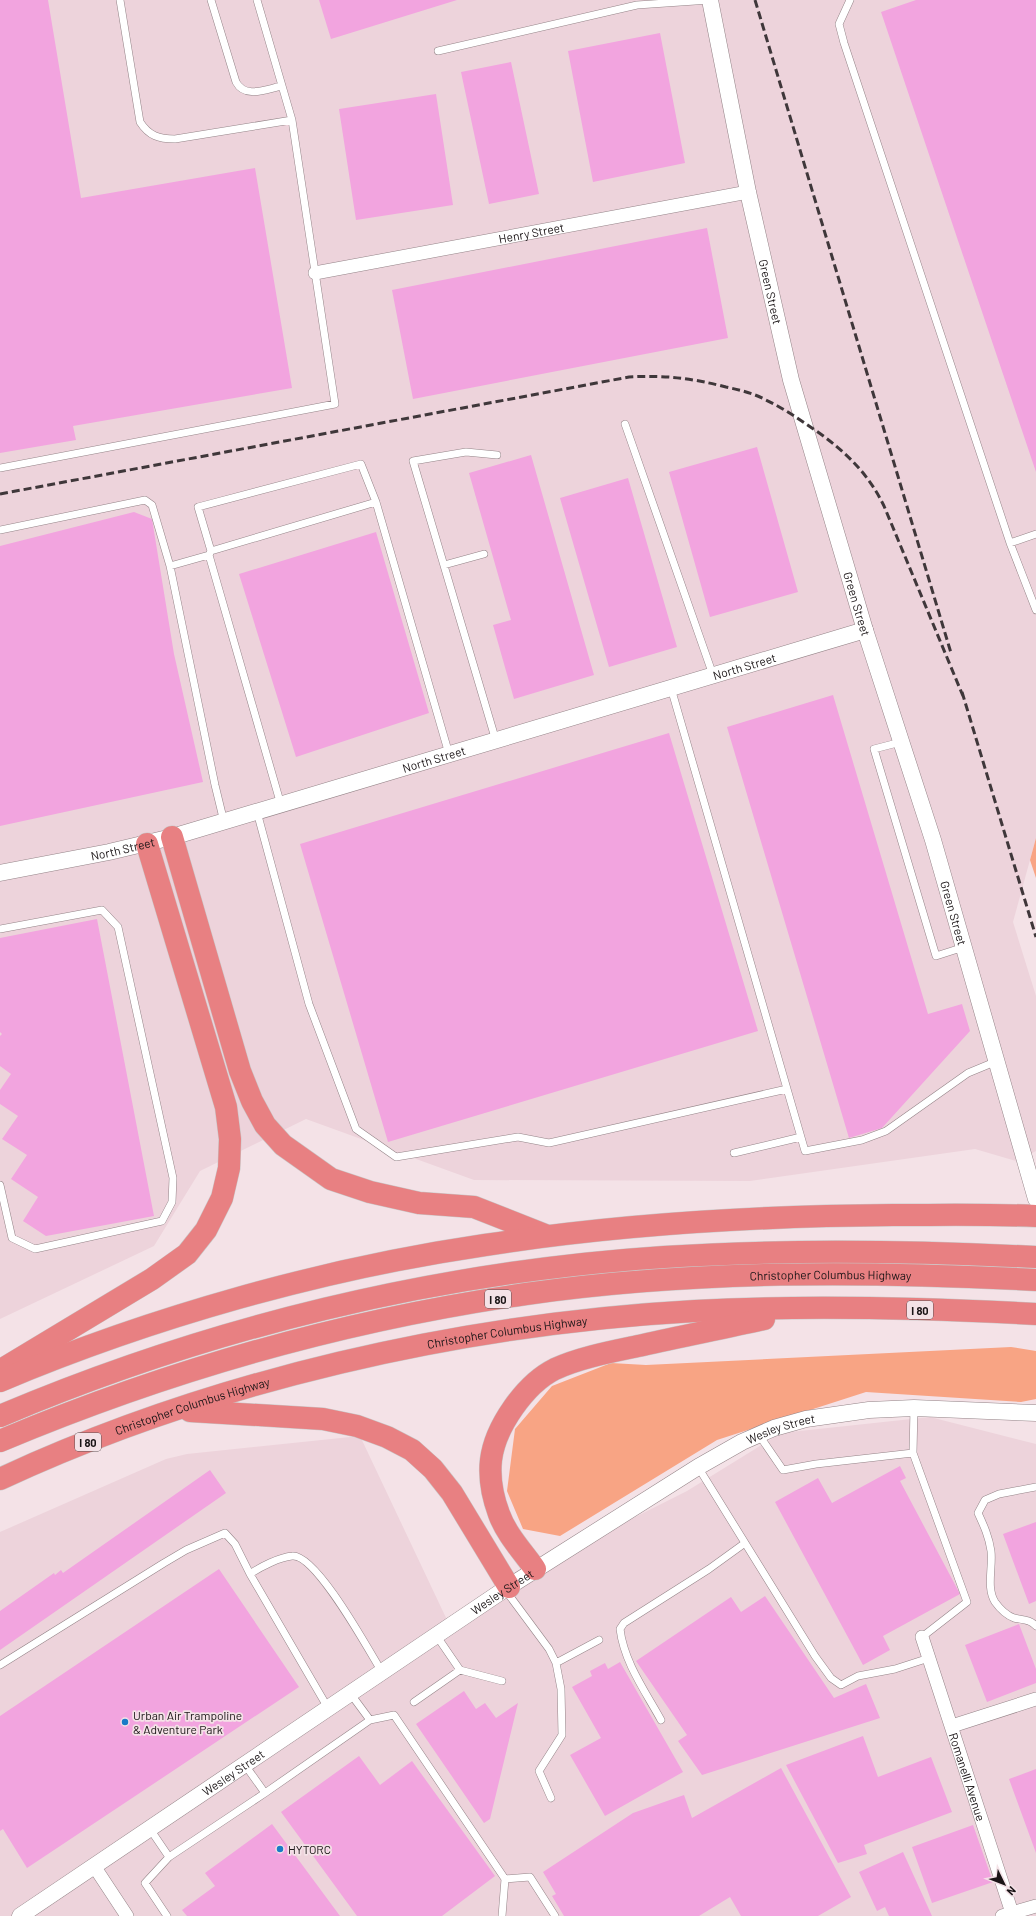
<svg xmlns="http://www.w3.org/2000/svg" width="1036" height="1916" viewBox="0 0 1036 1916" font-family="Barlow,sans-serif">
<rect width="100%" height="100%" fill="#f4e2e7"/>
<path fill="#edd3db" d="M0 0H1036V838L1013 922 1036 996V1151L1016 1161 975 1149 750 1181 474 1180 306 1119 200 1171 154 1246 0 1319Z
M930 1417 1036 1444V1916H0V1532L166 1459 187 1454 360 1436 448 1622 526 1572 687 1491 781 1433Z"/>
<path fill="#f8a484" d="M1036 838V878L1030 860Z
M1011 1347 1036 1351V1399L1021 1402 866 1392 717 1440 560 1536 523 1529 507 1491 515 1429 552 1386 611 1363 646 1365Z"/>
<path fill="#f2a4df" d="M0 0H48L81 198 255 168 292 388 73 426 76 440 0 453Z
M319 0H457L331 39Z
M916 0H1036V472L881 12Z
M660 33 685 163 593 182 568 51Z
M511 62 539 194 489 204 461 72Z
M436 94 453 205 356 220 339 109Z
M707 228 728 338 413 399 392 290Z
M757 447 798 592 710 617 669 472Z
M531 455 594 675 514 699 493 625 511 620 469 473Z
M628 478 677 647 609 667 560 498Z
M134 512 152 519 174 654 203 782 0 826V546Z
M376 532 429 713 296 757 239 574Z
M833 695 928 1014 962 1004 970 1031 882 1128 849 1138 727 727Z
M669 733 758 1031 388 1142 300 844Z
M97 919 154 1216 46 1236 23 1221 38 1197 11 1179 27 1155 2 1139 18 1116 0 1104V1090L11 1074 0 1066V1036L2 1034 0 1032V938Z
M900 1466 906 1478 900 1481 960 1594 883 1636 890 1650 863 1665 775 1502 818 1478 832 1503Z
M210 1470 226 1493 0 1650V1611L54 1573 55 1575 61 1570 63 1573Z
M1036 1522V1601L1029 1604 1003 1534Z
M219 1569 299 1687 27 1868 3 1829 0 1831V1716Z
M765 1596 834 1698 866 1684 880 1718 702 1775 678 1741 687 1735 636 1661 731 1597 741 1612Z
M1019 1624 1036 1669V1683L987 1702 965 1645Z
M620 1662 683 1772 605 1816 570 1755 601 1738 572 1687 592 1676 590 1671 605 1663 608 1669Z
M464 1691 476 1709 485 1703 496 1718 518 1703 490 1819 484 1823 416 1724Z
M863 1736 878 1777 931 1757 952 1812 864 1845 867 1854 838 1863 786 1765Z
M359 1756 380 1785 412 1761 495 1876 442 1916H357L281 1812Z
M781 1768 851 1897 818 1916H741L730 1897 699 1916H564L552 1896 556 1894 543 1872 633 1813 684 1795 692 1818Z
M1036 1769V1853L1009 1779Z
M272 1824 340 1916H187L182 1910 215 1886 205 1873Z
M973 1825 993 1882 932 1903 912 1847Z
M903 1852 932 1916H889L885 1907 877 1911 859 1872Z"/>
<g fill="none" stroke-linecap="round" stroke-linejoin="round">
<g stroke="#948488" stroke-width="8">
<path id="service" d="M120 0 140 122C149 136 159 139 175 139L292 120
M211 0 236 82C245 99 266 89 282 86
M850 0 839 24 844 43 1010 543 1036 610
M438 51 637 5 710 0
M625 424 713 675
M0 468 335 404 292 120 257 0
M0 530 145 500 152 505 170 566 215 785 224 822
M1010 543 1036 534
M211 551 198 507 361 464 376 502
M444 565 484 554
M170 566 209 555
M671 688 805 1151 862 1140 886 1131 968 1073 997 1061
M496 741 413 461 466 452 497 455
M901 742 874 749 936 956 964 947
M281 805 209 555 211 551 376 502 449 754
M257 812 309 1004 356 1129 396 1157 518 1137 549 1143 787 1089
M0 929 102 910 118 927 173 1178 172 1202 162 1221 35 1249 12 1238 0 1185
M734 1153 801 1137
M914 1408 913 1453 967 1602 922 1637
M759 1435 783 1470 816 1464 913 1453
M698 1467 815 1656 831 1678 841 1685 858 1676 895 1669 929 1658
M1036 1487 999 1494 985 1500 978 1513C984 1526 989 1537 991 1551 993 1567 986 1588 995 1602 1000 1609 1006 1615 1014 1618 1022 1620 1030 1619 1036 1626
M250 1574C260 1567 280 1557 292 1556 316 1553 369 1651 382 1672
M506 1591 549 1649 556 1663 561 1689 562 1735 539 1771 551 1798
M436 1635 460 1670 502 1681
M556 1663 599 1640
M0 1665 164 1563 186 1550 225 1533 235 1544 250 1574 328 1708
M350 1693 370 1720
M414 1702 460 1670
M661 1720C645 1691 624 1662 620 1629L624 1623 709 1569 745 1543
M245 1765 265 1793
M150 1829 169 1857 265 1793 370 1720 394 1715 505 1879 502 1916
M505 1879 530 1877 555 1916
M167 1916 145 1883 169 1857"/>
</g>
<g stroke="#948488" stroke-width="14">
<g id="minor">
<path id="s1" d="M315 273 748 192"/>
<path id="s2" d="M922 1637 1013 1916"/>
<path d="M952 1726 1036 1699"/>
<path d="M94 1866 127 1916"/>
<path d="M1002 1916 1036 1906"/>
</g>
</g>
<g stroke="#948488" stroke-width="17">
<g id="tertiary">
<path id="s3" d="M710 0 748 192 791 380 865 630 933 840 1036 1199"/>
<path id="s4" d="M0 873 109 852 172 837 865 630"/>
<path id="s5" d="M20 1916 505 1589 698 1467 742 1442 774 1428 806 1419 869 1410 914 1408 1036 1413"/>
</g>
</g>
<g stroke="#c8c7c7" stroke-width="23">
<g id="motorway">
<path d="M172 837 240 1071 252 1101 265 1125 283 1145 331 1179 370 1192 419 1203 474 1207 545 1235"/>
<path d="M6 1367 152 1279 187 1254 206 1230 222 1198 229 1168 230 1139 226 1107 147 844"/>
<path d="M0 1381C152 1317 322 1269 485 1245 620 1224 756 1216 893 1215 940 1215 988 1214 1036 1216"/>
<path d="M190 1411 323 1419 357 1426 387 1437 412 1450 433 1469 452 1493 509 1587"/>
<path d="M0 1416C210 1327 436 1272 664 1257 788 1249 912 1251 1036 1257"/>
<path id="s6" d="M0 1441C169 1370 345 1320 526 1294 695 1270 867 1271 1036 1280"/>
<path id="s7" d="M0 1479C213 1380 461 1324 695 1311 808 1305 923 1308 1036 1314"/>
<path d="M535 1569C523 1552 506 1534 499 1514 493 1498 489 1478 491 1460 495 1427 525 1384 555 1369 581 1357 615 1351 643 1345 683 1336 724 1328 764 1319"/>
</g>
</g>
<use href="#service" stroke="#fff" stroke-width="7"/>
<use href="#minor" stroke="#fff" stroke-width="13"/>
<use href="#tertiary" stroke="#fff" stroke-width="16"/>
<use href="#motorway" stroke="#e88082" stroke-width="22"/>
<path stroke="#3f373a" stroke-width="3" stroke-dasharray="8 4" stroke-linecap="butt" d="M755 0 951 653
M0 494 629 377C665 375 691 378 726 387 740 390 753 393 766 400 783 408 799 419 815 430 845 451 868 473 884 506L963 696
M962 692 1036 937"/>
</g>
<g fill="#197bc7" stroke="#f4e2e7" stroke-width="1.5">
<circle cx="125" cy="1722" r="4"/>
<circle cx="280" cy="1849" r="4"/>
</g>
<g text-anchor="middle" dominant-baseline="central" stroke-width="3.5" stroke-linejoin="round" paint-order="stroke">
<g fill="#f4e2e7" stroke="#5c5255" stroke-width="1">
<rect x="485" y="1290" width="26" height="18" rx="3"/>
<rect x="907" y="1301" width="26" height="18" rx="3"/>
<rect x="75" y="1433" width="26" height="18" rx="3"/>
</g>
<g font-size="11" font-weight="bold" fill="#1b1517">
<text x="498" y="1299">I 80</text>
<text x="920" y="1310">I 80</text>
<text x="88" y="1442">I 80</text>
</g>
<g font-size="12" fill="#1b1517" stroke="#f4e2e7">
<text stroke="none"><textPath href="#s1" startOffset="220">Henry Street</textPath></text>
<text stroke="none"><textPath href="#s3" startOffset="298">Green Street</textPath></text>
<text stroke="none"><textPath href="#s3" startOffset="622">Green Street</textPath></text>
<text stroke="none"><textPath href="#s4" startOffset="773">North Street</textPath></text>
<text stroke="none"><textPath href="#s4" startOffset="449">North Street</textPath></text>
<text stroke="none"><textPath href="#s4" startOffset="125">North Street</textPath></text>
<text stroke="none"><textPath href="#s3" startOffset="946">Green Street</textPath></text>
<text stroke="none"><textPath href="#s6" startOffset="853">Christopher Columbus Highway</textPath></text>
<text stroke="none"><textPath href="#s7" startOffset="530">Christopher Columbus Highway</textPath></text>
<text stroke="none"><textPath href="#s7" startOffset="206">Christopher Columbus Highway</textPath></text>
<text stroke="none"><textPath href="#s5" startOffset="905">Wesley Street</textPath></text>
<text stroke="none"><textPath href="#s5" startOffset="581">Wesley Street</textPath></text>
<text stroke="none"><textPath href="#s5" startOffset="257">Wesley Street</textPath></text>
<text stroke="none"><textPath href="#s2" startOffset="147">Romanelli Avenue</textPath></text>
</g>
<g font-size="12" fill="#1b1517" stroke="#f4e2e7" text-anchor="start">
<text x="133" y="1715">Urban Air Trampoline<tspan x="133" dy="14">&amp; Adventure Park</tspan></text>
<text x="288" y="1849">HYTORC</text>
</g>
</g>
<g transform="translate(1004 1884) rotate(133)" stroke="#f4e2e7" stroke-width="3" paint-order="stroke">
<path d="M0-3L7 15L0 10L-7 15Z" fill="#1b1517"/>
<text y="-6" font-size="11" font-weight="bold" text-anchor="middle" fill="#1b1517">N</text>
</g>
</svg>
